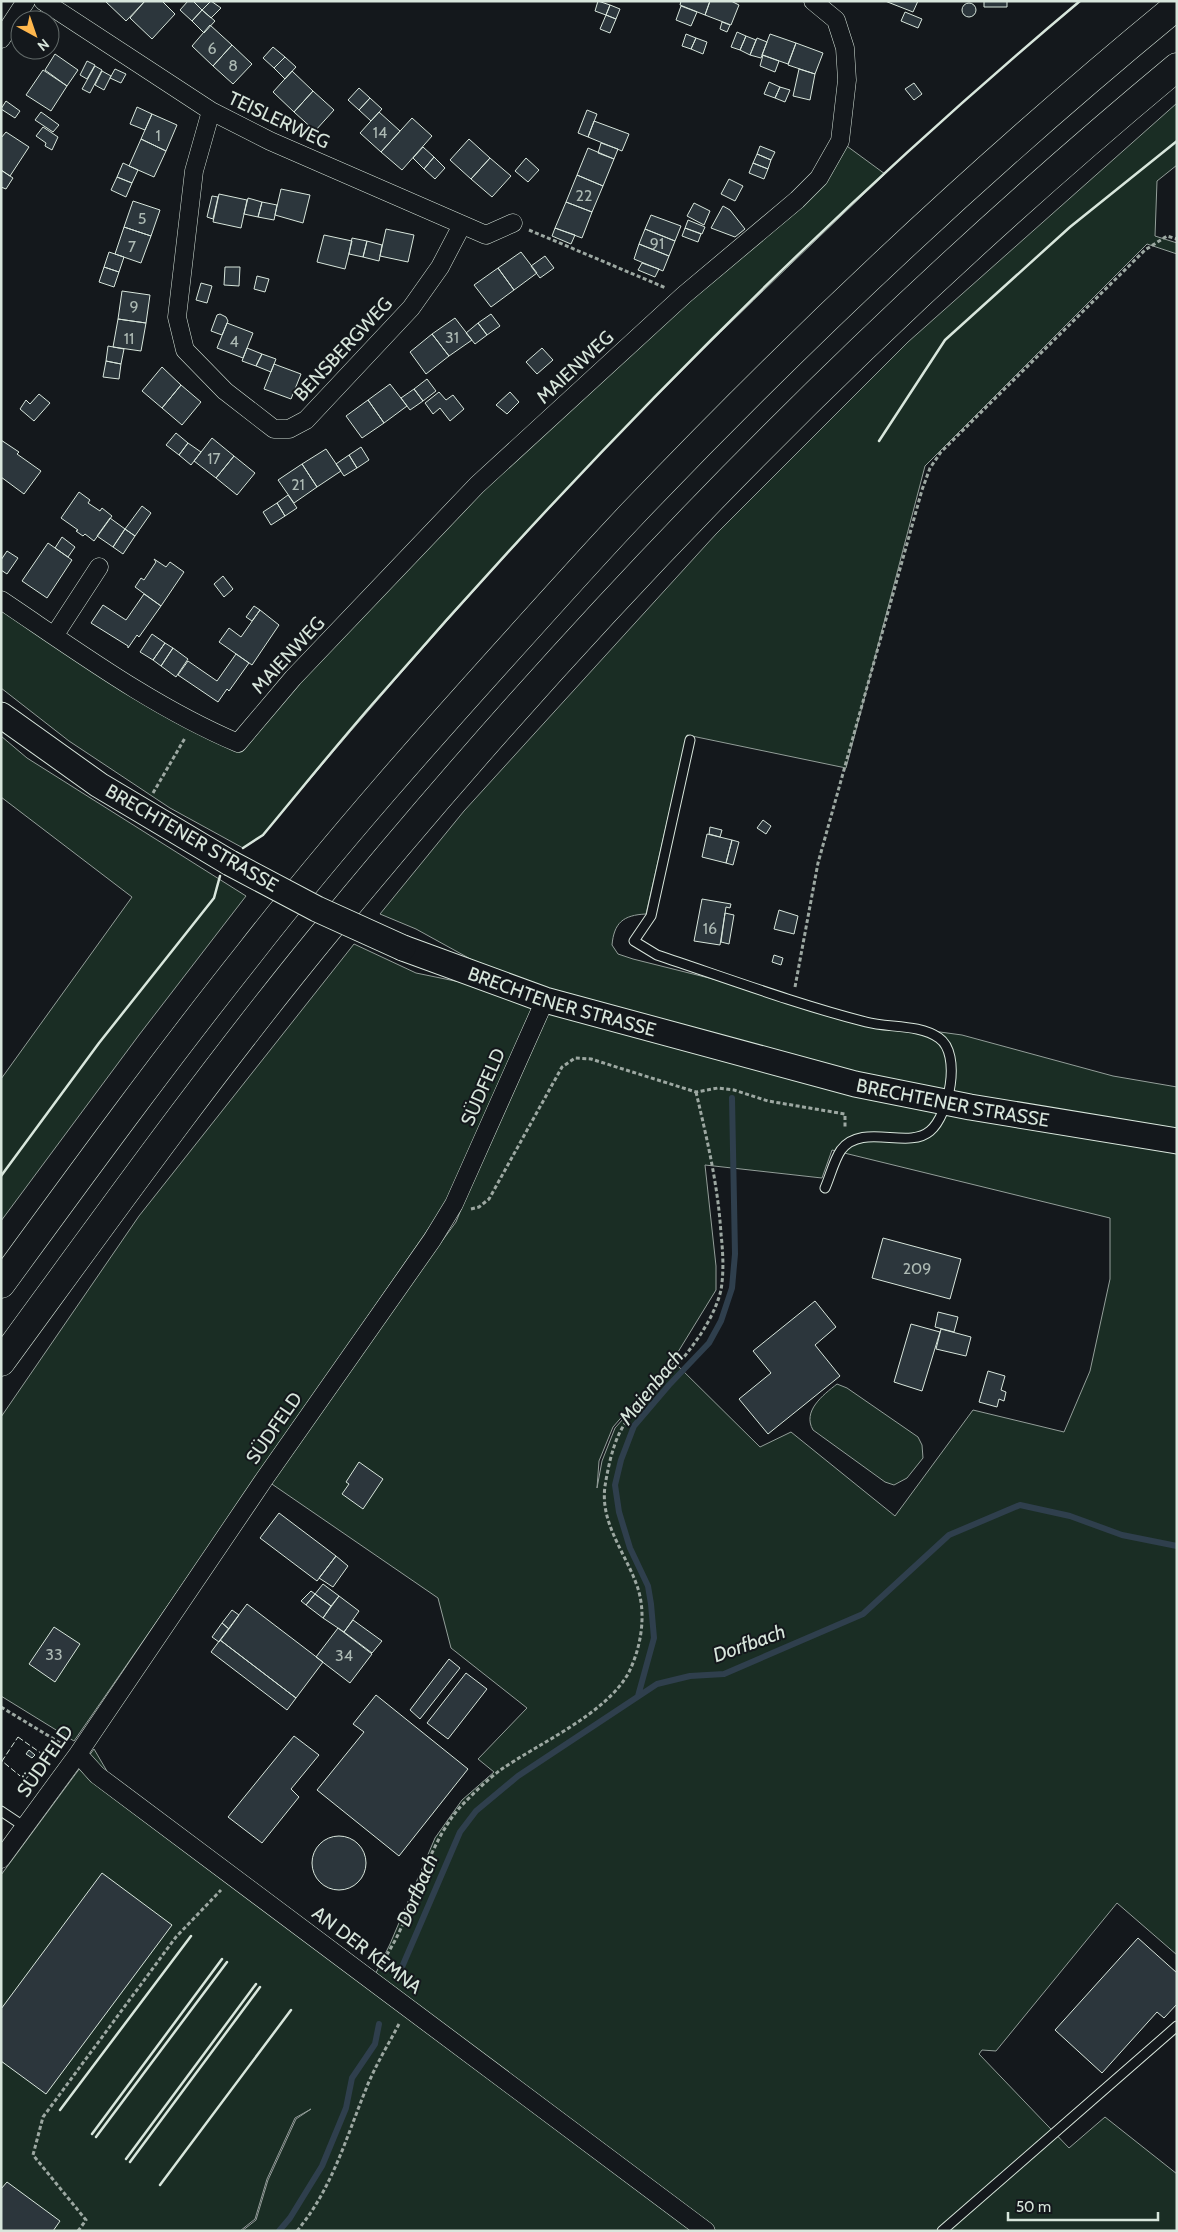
<svg xmlns="http://www.w3.org/2000/svg" width="1178" height="2232" viewBox="0 0 1178 2232" font-family="Cabin,sans-serif">
<rect width="100%" height="100%" fill="#14181c"/>
<path fill="#1a2d24" stroke="#939e99" fill-rule="evenodd" d="M1177 103V165L1157 181 1155 236 1177 243V254L1147 244 925 466 846 768 687 735 646 914C623 915 614 923 612 945L618 954 633 959 793 999 867 1022 962 1035 1113 1076 1177 1087V1955L1117 1903 996 2051 982 2050 979 2054 1069 2148 1105 2117 1177 2174V2231H242L256 2220 268 2180 296 2119 311 2109 295 2118 267 2179 255 2219 240 2231H1V1875L94 1749 111 1778 373 1979 390 1944 435 1838 462 1800 494 1772 478 1759 527 1708 451 1648 438 1598 266 1480 456 1222 541 1010 449 1199 74 1741 1 1696V1417L139 1216 354 944 416 973 543 999 416 929 380 914 464 811 716 534 908 342ZM832 1150 1110 1218V1279L1090 1371 1064 1432 973 1410 895 1516 791 1432 760 1447 674 1362 615 1428 602 1461 597 1488 599 1461 613 1427 678 1352 716 1290V1266L705 1165 822 1178Z
M840 141 885 174C797 258 709 342 624 429 498 560 379 696 263 835L243 848 170 808 69 741 1 688V600L238 742 477 485 797 200Z
M1 736 27 758 246 896 139 1035 1 1221V1079L132 897 1 797Z
M837 1384 847 1388 918 1437 922 1445 923 1458 907 1478 894 1485 885 1482 813 1430C802 1411 823 1395 837 1384Z"/>
<g fill="none" stroke-linecap="round" stroke-linejoin="round">
<path stroke="#2f3f4d" stroke-width="6" d="M638 1696 654 1638 651 1604 648 1586 630 1548 619 1512 615 1485 621 1460 634 1426 669 1385 709 1343 721 1321 732 1288 735 1254 732 1098
M399 1974 460 1832 476 1811 518 1776 657 1684 690 1676 724 1674 863 1614 949 1535 1020 1505 1070 1516 1122 1535 1177 1546
M279 2231 290 2218 322 2166 346 2108 352 2078 375 2044 379 2024"/>
</g>
<path fill="#2c363c" stroke="#d8e6dc" d="M105 1H145L126 21Z
M145 1H162L175 14 152 39 130 18Z
M188 1H193L202 10 192 21 180 10Z
M193 1H211L202 10Z
M211 1 221 8 211 18 202 10Z
M598 1 610 5 606 15 595 11Z
M681 1H710L705 15 680 5Z
M710 1H731L739 5 731 25 705 15Z
M885 1H918L913 12Z
M984 1H1007V7H984Z
M962 10a7 7 0 1 1 14 0a7 7 0 1 1-14 0Z
M610 5 620 9 616 19 606 15Z
M681 6 697 12 691 26 676 20Z
M202 10 215 21 204 33 192 21Z
M905 12 922 19 918 28 901 21Z
M606 15 616 19 610 33 600 29Z
M722 22 730 25 727 32 720 29Z
M210 25 232 45 213 66 192 46Z
M737 32 746 36 740 50 731 47Z
M686 34 696 38 691 49 682 46Z
M770 34 796 43 788 64 762 55Z
M746 36 756 40 750 55 740 50Z
M696 38 707 42 703 54 691 49Z
M757 38 767 42 761 58 750 55Z
M796 43 823 53 815 74 788 65Z
M232 45 252 64 233 84 213 66Z
M273 47 285 57 274 68 263 58Z
M55 54 78 70 67 86 45 70Z
M763 55 779 61 775 72 760 66Z
M285 57 296 67 285 79 274 68Z
M87 61 95 65 87 79 80 75Z
M95 66 102 70 90 93 82 89Z
M115 69 126 74 121 83 110 78Z
M799 69 815 74 810 100 793 96Z
M43 70 67 86 51 111 26 95Z
M102 71 111 76 104 90 95 85Z
M292 71 313 91 294 112 273 92Z
M769 82 780 87 775 98 764 94Z
M914 83 922 94 914 100 905 89Z
M780 87 790 90 785 102 775 98Z
M359 88 370 98 359 110 348 100Z
M313 91 334 110 315 131 294 112Z
M370 98 382 109 371 121 359 110Z
M6 101 20 111 15 118 1 109Z
M137 107 152 114 145 130 130 124Z
M587 110 597 114 588 137 578 133Z
M41 112 59 125 53 132 35 120Z
M379 112 400 131 381 152 360 133Z
M152 114 177 125 166 151 141 139Z
M412 118 432 136 402 170 381 152Z
M594 121 629 134 622 151 588 137Z
M43 127 58 137 52 150 45 146 46 143 36 136Z
M6 132 29 147 10 176 1 170V138Z
M141 139 166 151 154 177 129 166Z
M469 139 490 158 471 179 450 160Z
M601 143 618 149 614 159 598 153Z
M760 146 775 152 771 160 757 154Z
M423 147 434 157 424 169 413 158Z
M588 148 614 159 603 186 577 175Z
M757 154 771 160 768 169 753 163Z
M434 157 445 168 435 179 424 169Z
M490 158 511 176 492 197 471 179Z
M526 158 539 170 528 182 515 171Z
M123 163 138 170 132 183 117 177Z
M753 163 768 169 764 179 749 173Z
M1 170 13 178 6 189 1 187Z
M577 175 603 186 592 212 566 202Z
M117 177 132 183 126 197 111 190Z
M729 179 743 186 735 201 721 194Z
M281 189 310 195 303 223 275 215Z
M219 194 247 200 241 228 213 222Z
M212 196 218 197 213 219 207 217Z
M248 198 262 202 258 217 244 214Z
M133 201 160 210 151 236 124 227Z
M262 202 277 205 274 220 258 217Z
M566 202 592 212 582 238 555 228Z
M694 203 710 211 704 225 687 216Z
M723 206 730 210 745 229 735 237 711 228Z
M651 215 681 226 675 241 645 229Z
M688 220 705 227 702 234 685 228Z
M124 227 151 236 141 263 115 254Z
M555 228 575 235 571 244 552 236Z
M685 228 701 234 698 242 682 236Z
M386 229 414 235 408 262 380 256Z
M645 229 675 241 669 256 639 244Z
M324 235 352 241 345 269 317 262Z
M352 238 367 241 363 257 349 254Z
M367 241 382 245 379 261 363 257Z
M639 244 669 256 663 271 634 259Z
M109 252 124 257 119 272 104 267Z
M521 252 537 273 514 290 498 268Z
M545 256 554 268 540 278 531 266Z
M642 263 659 269 655 277 638 270Z
M104 267 119 272 114 287 99 282Z
M225 267H240L239 286 224 285Z
M498 268 514 290 491 307 474 285Z
M257 276 269 279 265 292 254 289Z
M201 283 212 286 207 303 196 300Z
M122 291 150 295 146 323 118 319Z
M220 314 226 317 228 321 222 335 211 331 217 315Z
M491 314 500 326 487 335 478 323Z
M455 318 472 340 449 356 432 334Z
M118 319 146 323 141 351 113 347Z
M227 323 253 333 243 358 217 348Z
M478 323 487 335 475 344 466 333Z
M432 334 449 356 426 374 410 352Z
M108 346 124 349 121 364 106 361Z
M247 348 262 354 256 366 242 361Z
M542 348 553 360 537 374 526 362Z
M262 354 276 359 271 372 256 366Z
M106 361 121 364 119 379 103 377Z
M274 364 301 374 291 399 264 389Z
M162 367 181 385 162 408 142 391Z
M427 379 436 391 423 401 414 389Z
M390 384 407 406 384 423 368 400Z
M181 385 201 402 182 425 162 408Z
M414 389 423 401 410 410 401 398Z
M439 392 446 400 453 395 464 409 450 421 440 408 433 414 425 403Z
M510 392 519 402 507 414 496 405Z
M39 394 50 403 34 421 20 409 26 400 30 404Z
M368 400 384 423 362 438 346 416Z
M176 433 188 443 179 455 166 445Z
M212 438 234 456 216 478 194 461Z
M1 440 19 452 17 454 41 471 24 494 1 477Z
M188 443 201 452 191 465 179 455Z
M361 447 369 460 357 468 349 455Z
M326 449 341 471 317 487 302 464Z
M349 455 357 468 344 476 336 464Z
M234 456 255 473 237 495 216 478Z
M302 464 317 487 294 503 278 480Z
M79 492 90 500 88 503 100 511 102 508 112 516 94 541 85 534 83 536 80 534 76 531 78 530 61 518Z
M288 495 297 508 285 516 277 503Z
M277 503 285 516 271 525 263 512Z
M142 506 151 513 135 536 125 529Z
M110 518 125 529 113 547 97 536Z
M125 529 135 536 123 554 113 547Z
M62 537 75 547 68 557 55 548Z
M48 543 72 560 47 598 22 581Z
M7 551 18 558 7 574 1 570V560Z
M154 559 166 567 170 562 184 572 161 606 135 587 141 578 144 580 156 562Z
M223 576 233 589 224 597 214 584Z
M144 594 161 606 139 637 137 635 128 648V646L91 623 103 605 126 620Z
M254 606 260 610 252 621 246 617Z
M260 610 279 625 252 665 219 642 229 628 241 637Z
M152 634 165 643 153 660 140 652Z
M165 643 173 648 161 666 153 660Z
M173 648 188 659 176 677 161 666Z
M236 654 249 663 229 691 227 689 218 702 178 675 188 661 217 681Z
M763 820 771 826 766 834 757 828Z
M710 827 722 830 720 837 709 834Z
M707 834 732 840 726 863 702 857Z
M732 840 739 842 733 865 726 863Z
M702 899 731 904 730 908 726 907 720 945 694 941Z
M779 910 798 916 794 934 774 929Z
M725 913 734 915 729 944 721 942Z
M774 955 783 958 781 965 772 962Z
M883 1238 961 1259 950 1299 872 1278Z
M815 1301 836 1327 815 1345 840 1376 768 1434 739 1399 771 1373 753 1351Z
M938 1312 958 1317 954 1332 935 1327Z
M911 1324 940 1332 922 1391 894 1382Z
M941 1329 971 1337 966 1356 936 1349Z
M988 1371 1005 1376 1001 1390 1006 1392 1004 1401 999 1399 997 1407 979 1402Z
M359 1462 383 1479 363 1509 342 1494 349 1484 346 1482Z
M279 1513 336 1556 317 1581 260 1538Z
M336 1556 348 1566 333 1587 319 1578Z
M323 1584 339 1596 331 1606 315 1594Z
M311 1591 315 1594 306 1605 301 1601Z
M315 1594 331 1606 323 1618 306 1605Z
M339 1596 359 1611 344 1632 323 1618Z
M247 1604 323 1662 296 1698 220 1640Z
M232 1610 239 1615 229 1629 222 1623Z
M353 1620 382 1641 372 1653 344 1632Z
M222 1623 229 1629 219 1642 212 1637Z
M54 1627 80 1644 55 1682 29 1664Z
M338 1628 372 1654 350 1683 316 1657Z
M220 1640 296 1698 287 1710 211 1652Z
M449 1659 460 1668 420 1719 410 1710Z
M466 1673 487 1689 448 1739 427 1723Z
M376 1695 468 1769 399 1856 317 1790 364 1732 353 1724Z
M294 1736 319 1755 291 1789 299 1797 262 1843 228 1817Z
M29 1750 35 1755 32 1758 26 1754Z
M312 1863a27 27 0 1 1 54 0a27 27 0 1 1-54 0Z
M102 1873 172 1925 46 2094 1 2061V2009Z
M1138 1938 1177 1973V2004L1164 2018 1157 2012 1102 2073 1055 2030Z
M7 2182 60 2221 53 2231H1V2189Z"/>
<g fill="none" stroke-linecap="round" stroke-linejoin="round">
<g stroke="#d8e6dc" stroke-width="11">
<path id="lane" d="M690 740 651 916 634 941 657 955C726 978 796 1004 866 1022 889 1028 919 1024 939 1038 962 1054 949 1115 930 1131 908 1150 862 1122 841 1150 834 1160 830 1177 825 1188
M1 1811 25 1827
M942 2231 1177 2026"/>
</g>
<g stroke="#d8e6dc" stroke-width="19">
<path id="street" d="M43 1 211 111 270 141 486 235 513 223
M1 39 26 1
M211 111 194 171 177 317 185 350 225 391 274 429H289L306 420 411 308 440 267 462 225
M1 600C77 651 153 707 238 743L293 678 477 485 684 295 797 200 819 178 840 141 847 80 845 48 836 20 813 1
M54 636 99 567
M78 1754 97 1775 706 2231
M1 1859 78 1754 265 1478 432 1240 454 1204 545 1000"/>
</g>
<g stroke="#d8e6dc" stroke-width="27">
<g id="secondary">
<path d="M1 715 99 785 230 863"/>
<path id="s1" d="M403 948 545 1000 855 1084 970 1107 1177 1141"/>
</g>
</g>
<g stroke="#d8e6dc" stroke-width="29">
<path id="highway" d="M1 1284C82 1173 163 1062 248 955 336 842 431 735 527 629 562 590 597 551 633 513 804 334 986 163 1177 6
M1 1362C105 1220 208 1076 319 940 577 624 863 328 1177 67"/>
</g>
<path stroke="#9da8a2" stroke-width="3" stroke-dasharray="4 2.5" stroke-linecap="butt" d="M529 230 666 288
M153 793 185 738
M795 987 818 863 922 490 930 468 941 452 1145 250 1167 236 1177 239
M471 1209 479 1207 489 1199 562 1067 575 1058 591 1059 696 1092 718 1088 734 1090 768 1101 845 1114V1129
M1 1707 62 1744
M380 1966C388 1953 396 1940 402 1926 420 1886 432 1839 461 1806 473 1794 486 1781 499 1771 537 1744 607 1714 629 1672 642 1645 647 1611 636 1583 624 1551 600 1522 605 1486 608 1468 612 1448 620 1432 634 1405 664 1381 684 1357 699 1338 715 1315 721 1290 724 1272 723 1252 721 1234 718 1185 707 1139 696 1092
M78 2231 86 2220 33 2155 43 2117 176 1937 221 1890
M297 2231C332 2189 346 2138 366 2089 375 2066 388 2045 399 2024"/>
<use href="#lane" stroke="#14181c" stroke-width="9"/>
<use href="#street" stroke="#14181c" stroke-width="18"/>
<use href="#secondary" stroke="#14181c" stroke-width="25"/>
<use href="#highway" stroke="#14181c" stroke-width="28"/>
<g stroke="#d8e6dc" stroke-width="27" stroke-linecap="butt">
<path id="secondary-bridge" d="M230 863 317 909 403 948"/>
</g>
<use href="#secondary-bridge" stroke="#14181c" stroke-width="25"/>
<path stroke="#d8e6dc" stroke-width="1" stroke-dasharray="6 2.5" stroke-linecap="butt" d="M18 1737 45 1756 25 1780 2 1761Z"/>
<path stroke="#d8e6dc" stroke-width="2.5" d="M879 441 945 340 1070 227 1177 141
M243 848 263 835C303 787 342 738 384 691 598 445 830 211 1080 1
M1 1176 99 1043 214 898 220 876
M60 2110 191 1936
M92 2134 222 1959
M96 2137 227 1962
M126 2159 256 1984
M130 2162 260 1987
M160 2185 291 2010"/>
</g>
<g text-anchor="middle" dominant-baseline="central" stroke-width="4" stroke-linejoin="round" paint-order="stroke">
<g font-size="16" fill="#adbab4">
<text x="212" y="48">6</text>
<text x="233" y="65">8</text>
<text x="380" y="132">14</text>
<text x="158" y="135">1</text>
<text x="584" y="195">22</text>
<text x="142" y="218">5</text>
<text x="657" y="243">91</text>
<text x="132" y="246">7</text>
<text x="134" y="306">9</text>
<text x="452" y="337">31</text>
<text x="129" y="338">11</text>
<text x="234" y="341">4</text>
<text x="214" y="458">17</text>
<text x="298" y="484">21</text>
<text x="710" y="928">16</text>
<text x="917" y="1268">209</text>
<text x="54" y="1654">33</text>
<text x="344" y="1655">34</text>
</g>
<g font-size="19" fill="#d8e6dc" stroke="#14181c">
<text transform="translate(279 120) rotate(25)">TEISLERWEG</text>
<text transform="translate(343 349) rotate(-47)">BENSBERGWEG</text>
<text transform="translate(575 367) rotate(-43)">MAIENWEG</text>
<text transform="translate(288 655) rotate(-47)">MAIENWEG</text>
<text transform="translate(192 838) rotate(30)">BRECHTENER STRASSE</text>
<text stroke="none"><textPath href="#s1" startOffset="168">BRECHTENER STRASSE</textPath></text>
<text transform="translate(483 1087) rotate(-66)">SÜDFELD</text>
<text stroke="none"><textPath href="#s1" startOffset="572">BRECHTENER STRASSE</textPath></text>
<text transform="translate(274 1428) rotate(-55)">SÜDFELD</text>
<text transform="translate(45 1761) rotate(-55)">SÜDFELD</text>
<text transform="translate(367 1950) rotate(37)">AN DER KEMNA</text>
</g>
<g font-size="20" font-style="italic" fill="#d8e6dc" stroke="#14181c">
<text transform="translate(651 1387) rotate(-51)">Maienbach</text>
<text transform="translate(749 1643) rotate(-20)">Dorfbach</text>
<text transform="translate(417 1890) rotate(-67)">Dorfbach</text>
</g>
</g>
<rect width="1178" height="2232" fill="none" stroke="#d8e6dc" stroke-width="5"/>
<g transform="translate(35 35) rotate(140)"><circle r="24" fill="#14181c" stroke="#626a69"/>
<path d="M0-4L9 19L0 12L-9 19Z" fill="#ffb74d"/>
<text y="-8" font-size="14" font-weight="bold" text-anchor="middle" fill="#d8e6dc">N</text>
</g>
<path d="M1008 2212v8h150v-8" fill="none" stroke="#d8e6dc" stroke-width="2.5"/>
<text x="1016" y="2212" font-size="15" fill="#d8e6dc" stroke="#14181c" stroke-width="4" paint-order="stroke">50 m</text>
</svg>
